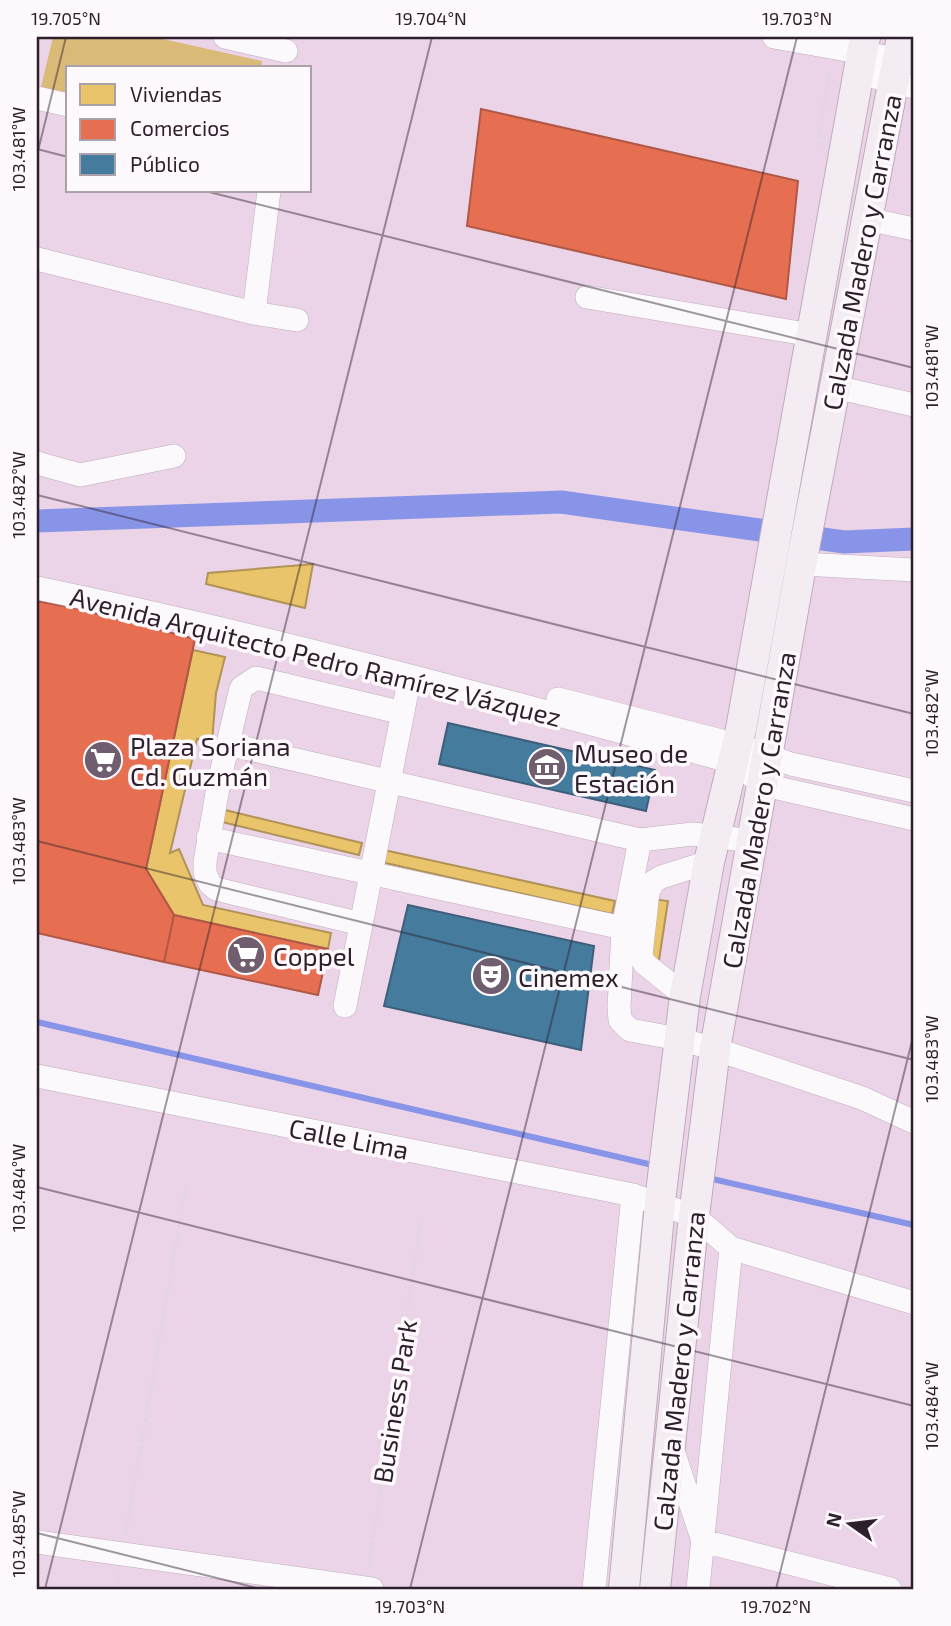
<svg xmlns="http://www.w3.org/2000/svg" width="951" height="1626" viewBox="0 0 951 1626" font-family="'Exo 2',sans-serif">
<rect width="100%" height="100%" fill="#ebd4e8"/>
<path fill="#daba77" d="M53 37H154L262 61 261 68H68V93L41 87Z"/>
<path fill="#e9c46a" stroke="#b19257" stroke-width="2" d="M313 564 305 608 206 584 208 573Z
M193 650 225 657 216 693 212 742 197 739 170 853 179 849 203 905 331 933 328 949 174 915 146 869Z
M225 810 362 843 359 855 222 822Z
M384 850 615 901 612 914 381 862Z
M652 899 668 901 659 960 643 957Z"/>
<path fill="#e76f51" stroke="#b05746" stroke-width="2" d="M481 109 798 181 786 299 467 226Z
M37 601 79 609 195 639 146 869 174 915 164 962 37 933Z
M174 915 328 949 318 995 164 962Z"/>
<path fill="#457b9d" stroke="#3e5f7b" stroke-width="2" d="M448 723 655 770 646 811 439 764Z
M408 905 594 946 581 1050 384 1006Z"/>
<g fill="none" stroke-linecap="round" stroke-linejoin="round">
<path stroke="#8894e7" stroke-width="6" d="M37 1022 657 1166
M708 1178 914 1225"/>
<path stroke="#8894e7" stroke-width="23" d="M37 521 561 502 844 542 914 539"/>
<g stroke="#bfadbd" stroke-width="24">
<path id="minor" d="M225 37 286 51
M774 37 914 62
M859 73 914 87
M37 98 68 105
M867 219 914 229
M37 259 254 313 297 320
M587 297 812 335
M254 313 269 191
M835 387 914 405
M37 463 80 475 174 456
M802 564 914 570
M37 588C271 636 502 700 733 762L764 785 914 819
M558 699 737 745 791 764 914 791
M228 744 640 840 693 834 753 841
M208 838 623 928
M640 840 623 928 619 1007 620 1020 630 1030 679 1039 715 1049 862 1098 914 1122
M361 924 216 889 210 884 205 873V862L219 782 241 688 256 678 403 713
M685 996 644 963 641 955 648 892 653 882 661 877 709 862
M345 1006 410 676
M37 1076 633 1195 694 1216 731 1248 698 1589
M731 1248 911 1302
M672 1448 703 1541 890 1589
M37 1542 372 1589
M594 1589 633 1195"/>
</g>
<g stroke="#beaabc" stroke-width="32">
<path id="major" d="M624 1589 661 1193 685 996 709 862 741 729 865 37
M655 1589 694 1216 715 1049 803 554 902 37"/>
</g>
<path stroke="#dfd7de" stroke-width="3.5" stroke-dasharray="3.5 3.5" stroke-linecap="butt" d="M818 145 829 70
M126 1532 187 1180
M369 1566 422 1213
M116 1589 119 1574"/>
<use href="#minor" stroke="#fcf9fc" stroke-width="23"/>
<use href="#major" stroke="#f4ecf3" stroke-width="30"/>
</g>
<path fill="none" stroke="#2e1f2c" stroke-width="2" stroke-opacity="0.45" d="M37 149 68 157M37 155 66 37M205 191 914 368M37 495 914 714M37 841 914 1060M37 1187 914 1406M37 1533 261 1589M45 1589 432 37M410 1589 797 37M776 1589 914 1033"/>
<defs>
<g id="supermarket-disc" transform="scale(2.0125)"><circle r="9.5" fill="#705e6e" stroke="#fef9fd"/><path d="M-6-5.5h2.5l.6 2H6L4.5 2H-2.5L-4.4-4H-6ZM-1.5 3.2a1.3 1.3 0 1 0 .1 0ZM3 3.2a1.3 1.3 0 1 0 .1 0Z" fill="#fff"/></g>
<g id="museum-disc" transform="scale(2.0125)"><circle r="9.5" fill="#705e6e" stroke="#fef9fd"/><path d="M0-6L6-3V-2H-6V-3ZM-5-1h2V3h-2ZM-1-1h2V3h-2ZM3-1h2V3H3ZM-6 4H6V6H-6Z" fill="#fff"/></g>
<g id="theatre-disc" transform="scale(2.0125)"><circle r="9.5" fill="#705e6e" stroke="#fef9fd"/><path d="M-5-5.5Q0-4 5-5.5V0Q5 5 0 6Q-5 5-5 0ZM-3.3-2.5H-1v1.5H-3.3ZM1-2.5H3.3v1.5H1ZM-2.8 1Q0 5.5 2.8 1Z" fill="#fff"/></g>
</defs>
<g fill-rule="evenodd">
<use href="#supermarket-disc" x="103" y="760"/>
<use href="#museum-disc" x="547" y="767"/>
<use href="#supermarket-disc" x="246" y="955"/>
<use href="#theatre-disc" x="491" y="976"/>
</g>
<g text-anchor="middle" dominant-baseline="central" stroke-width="7" stroke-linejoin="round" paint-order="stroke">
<g font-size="26" fill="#2e1f2c" stroke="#fef9fd">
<text transform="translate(861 252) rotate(-79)">Calzada Madero y Carranza</text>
<text transform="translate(316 656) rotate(14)">Avenida Arquitecto Pedro Ramírez Vázquez</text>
<text transform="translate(758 810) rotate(-80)">Calzada Madero y Carranza</text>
<text transform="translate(349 1138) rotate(11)">Calle Lima</text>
<text transform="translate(678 1371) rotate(-84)">Calzada Madero y Carranza</text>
<text transform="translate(394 1401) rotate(-81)">Business Park</text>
</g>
<g font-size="26" fill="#2e1f2c" stroke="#fef9fd" text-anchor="start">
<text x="130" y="745">Plaza Soriana<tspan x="130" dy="30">Cd. Guzmán</tspan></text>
<text x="574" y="752">Museo de<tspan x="574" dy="30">Estación</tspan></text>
<text x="273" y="955">Coppel</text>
<text x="518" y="976">Cinemex</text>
</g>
</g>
<rect width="951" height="1626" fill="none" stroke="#fef9fd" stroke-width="77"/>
<rect x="66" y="66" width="245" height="126" fill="#fef9fd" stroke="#aba2a9" stroke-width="2"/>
<rect x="80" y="84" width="35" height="21" fill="#e9c46a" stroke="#aba2a9" stroke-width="2"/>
<text x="130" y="102" font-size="21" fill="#2e1f2c">Viviendas</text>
<rect x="80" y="119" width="35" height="21" fill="#e76f51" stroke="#aba2a9" stroke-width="2"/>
<text x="130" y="136" font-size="21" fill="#2e1f2c">Comercios</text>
<rect x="80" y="154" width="35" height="21" fill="#457b9d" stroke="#aba2a9" stroke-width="2"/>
<text x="130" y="172" font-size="21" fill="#2e1f2c">Público</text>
<g transform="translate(850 1524) rotate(284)" stroke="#fef9fd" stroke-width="5" paint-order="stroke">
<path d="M0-5L12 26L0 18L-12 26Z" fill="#2e1f2c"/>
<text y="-10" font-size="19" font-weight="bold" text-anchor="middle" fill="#2e1f2c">N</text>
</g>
<rect x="38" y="38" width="874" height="1550" fill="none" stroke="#2e1f2c" stroke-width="2.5"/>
<g font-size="18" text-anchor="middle" fill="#2e1f2c">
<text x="66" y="25">19.705°N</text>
<text x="431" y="25">19.704°N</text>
<text x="797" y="25">19.703°N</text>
<text transform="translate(19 149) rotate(-90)" y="6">103.481°W</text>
<text transform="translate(932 367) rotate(-90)" y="6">103.481°W</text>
<text transform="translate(19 495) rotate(-90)" y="6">103.482°W</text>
<text transform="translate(932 713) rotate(-90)" y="6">103.482°W</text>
<text transform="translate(19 841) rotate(-90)" y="6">103.483°W</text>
<text transform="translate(932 1059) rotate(-90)" y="6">103.483°W</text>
<text transform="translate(19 1188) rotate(-90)" y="6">103.484°W</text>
<text transform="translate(932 1406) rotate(-90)" y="6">103.484°W</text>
<text transform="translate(19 1534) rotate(-90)" y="6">103.485°W</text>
<text x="410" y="1613">19.703°N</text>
<text x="776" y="1613">19.702°N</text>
</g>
</svg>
